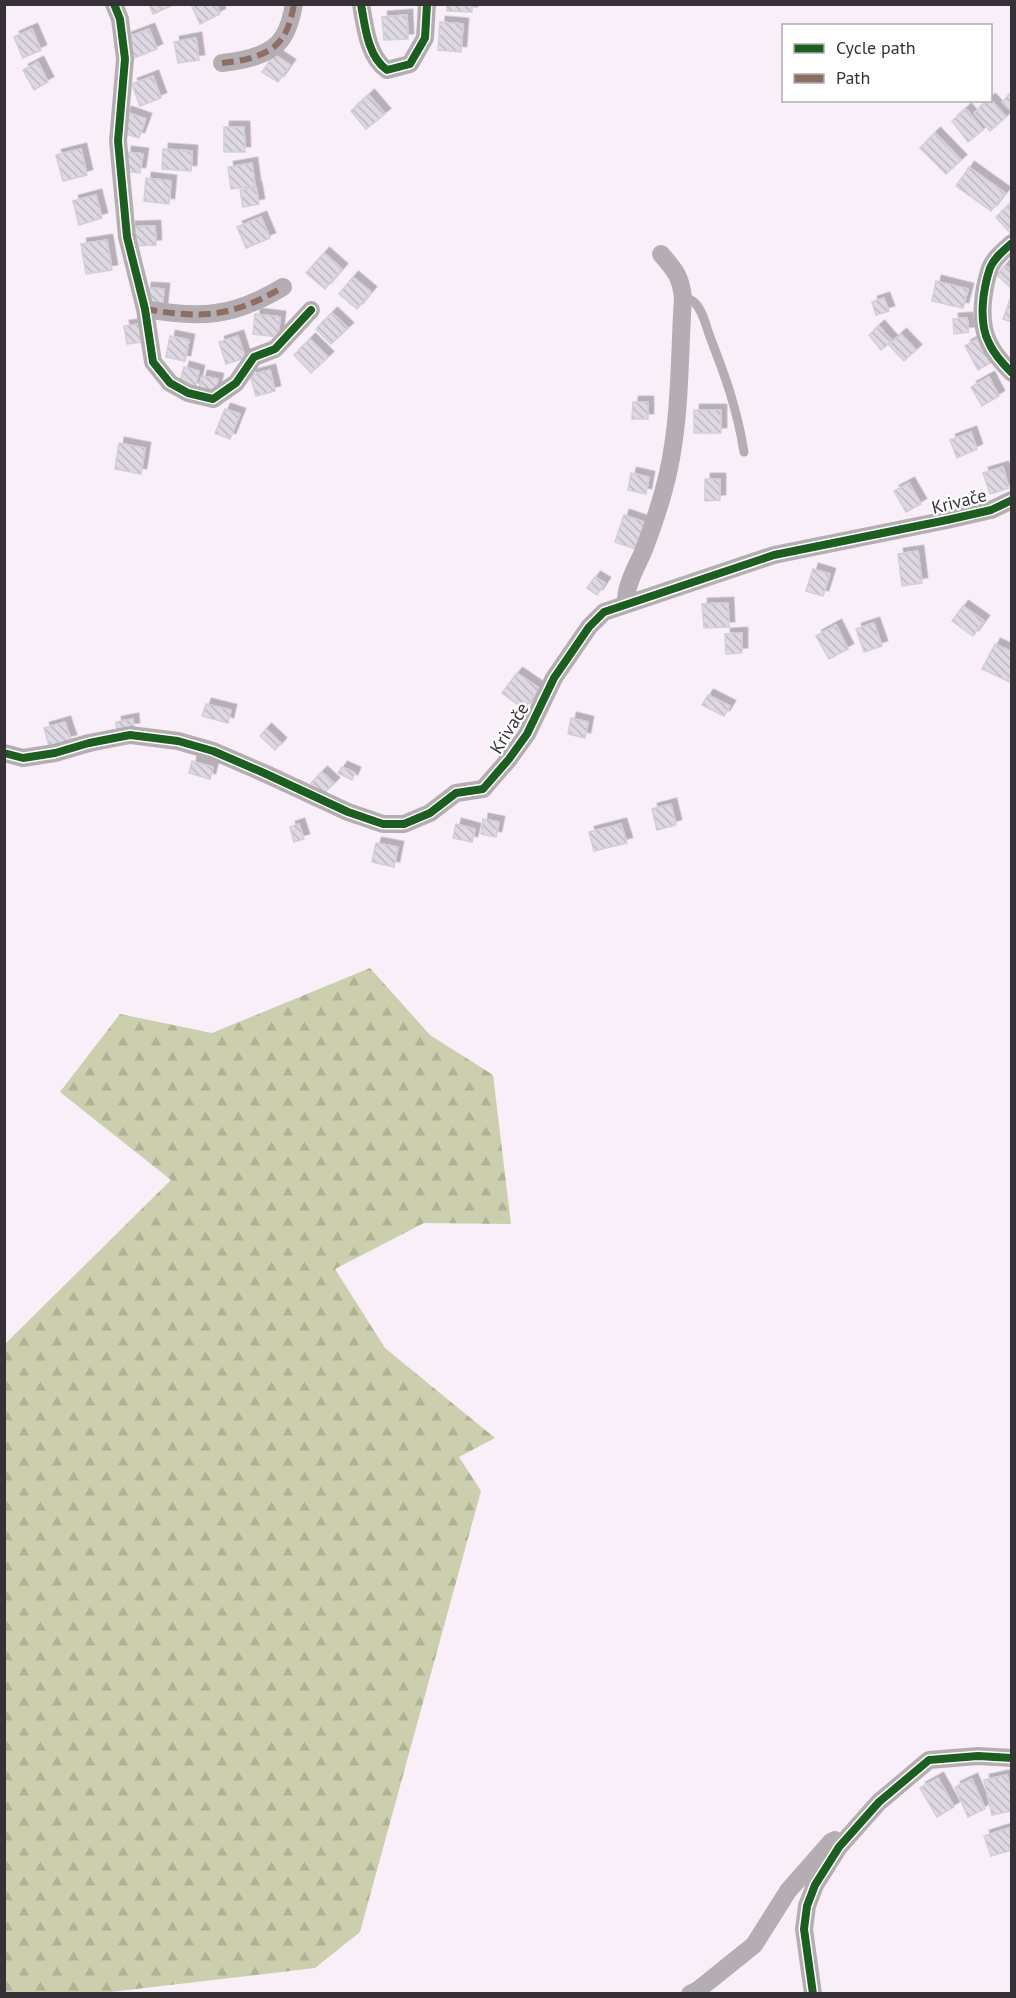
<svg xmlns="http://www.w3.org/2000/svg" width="1016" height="1998" viewBox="0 0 1016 1998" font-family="'PT Sans',sans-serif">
<defs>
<pattern id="forest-firs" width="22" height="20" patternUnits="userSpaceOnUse" patternTransform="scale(1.5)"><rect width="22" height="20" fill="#cbcfad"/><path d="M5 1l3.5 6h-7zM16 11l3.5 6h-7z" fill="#afb295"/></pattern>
<pattern id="building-back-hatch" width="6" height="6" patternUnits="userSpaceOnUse" patternTransform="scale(1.5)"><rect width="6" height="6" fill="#ddd8e1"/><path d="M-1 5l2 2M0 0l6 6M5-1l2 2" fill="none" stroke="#bebac2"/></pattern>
<filter id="shadow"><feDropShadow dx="5.5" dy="-5.5" stdDeviation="0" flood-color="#0004"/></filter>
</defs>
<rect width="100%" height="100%" fill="#f8eff9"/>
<path fill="url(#forest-firs)" d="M370 968 430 1035 493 1075 511 1224 424 1223 335 1269 385 1348 495 1438 459 1457 481 1491 360 1932 315 1968 102 1993H5V1344L171 1180 60 1092 120 1014 212 1033Z"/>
<path fill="url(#building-back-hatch)" stroke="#d3cfd7" stroke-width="1.5" filter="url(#shadow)" d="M149 4H175L153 14Z
M191 4H216L220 14 200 24Z
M447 4H472V12L447 11Z
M407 15 408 39 384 40 382 17Z
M440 22 463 24 461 52 438 50Z
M32 29 41 50 23 58 14 37Z
M149 29 157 49 134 58 126 38Z
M196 38 199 60 178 63 174 42Z
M274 54 290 65 278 82 262 72Z
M38 62 48 82 34 90 23 70Z
M153 76 161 98 140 106 132 84Z
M1012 92V112L1002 102Z
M369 95 385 114 366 129 351 111Z
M990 99 1006 117 990 131 974 113Z
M966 109 983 130 968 142 952 121Z
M126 112 146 119 139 138 120 132Z
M224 127H244L245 152H224Z
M935 133 961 160 946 174 920 148Z
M81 149 87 175 63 181 56 155Z
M163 149 192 151 191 171 162 169Z
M126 152 143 154 140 173 124 171Z
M252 163 255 186 231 189 228 167Z
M969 167 1005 193 991 211 956 186Z
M146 178 171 181 169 204 144 201Z
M256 187 259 204 243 207 240 190Z
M96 195 102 218 79 225 73 201Z
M1011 203 1012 204V235L996 217Z
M261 217 270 238 246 248 237 227Z
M155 226 156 245 131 246 130 227Z
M107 240 112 270 86 274 81 244Z
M324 253 342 269 325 289 306 273Z
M1005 265 1012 271 1010 287 997 275Z
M353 277 371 292 357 309 339 294Z
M936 281 968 289 963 308 932 301Z
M146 288 164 289 162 309 145 303Z
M1011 296H1012V322L1003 319Z
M884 298 889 311 876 315 872 302Z
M332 313 348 328 331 344 316 329Z
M255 314 280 317 278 337 253 334Z
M967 318 969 332 954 334 953 319Z
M140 324 143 342 127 344 124 326Z
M879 326 892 341 881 350 869 335Z
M901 334 916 350 904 361 889 345Z
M170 336 189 340 185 361 166 357Z
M238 336 245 358 226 364 219 342Z
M310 339 328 357 311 373 294 355Z
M977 339 990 363 978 370 965 346Z
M184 367 199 371 195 389 179 385Z
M270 370 275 391 256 396 250 375Z
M202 376 218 379 214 395 198 391Z
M989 377 999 396 982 406 971 387Z
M633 402H648V419H632Z
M225 409 240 414 230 439 215 433Z
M694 410H721V433H694Z
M971 432 977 449 957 458 950 440Z
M119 443 145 448 141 474 115 469Z
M1003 467 1009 488 990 494 983 473Z
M631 473 649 477 646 494 628 490Z
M705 479H720V500L705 501Z
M909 483 921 504 906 512 894 491Z
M624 515 647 523 638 550 615 542Z
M918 551 922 583 902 586 898 554Z
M813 569 830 574 823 596 806 591Z
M595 577 605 583 597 595 587 588Z
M728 603 729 627 704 628 702 604Z
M963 606 984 621 973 636 952 621Z
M874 623 882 646 864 652 856 629Z
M836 625 848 649 829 659 816 636Z
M742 633V653L726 654 725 634Z
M995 644 1012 652 1010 682 982 669Z
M517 673 539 688 524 709 502 693Z
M708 695 730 706 724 716 702 705Z
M206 704 231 710 228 723 202 716Z
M571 718 588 722 585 738 568 734Z
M133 719 134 728 117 730 116 722Z
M65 722 71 740 49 746 44 728Z
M266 729 281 743 275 750 260 736Z
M192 761 213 767 210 779 189 773Z
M342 767 355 773 352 780 338 773Z
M322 772 334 783 323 794 311 783Z
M671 804 676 825 657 830 652 809Z
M483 819 499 822 496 837 481 834Z
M299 824 304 839 294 842 290 827Z
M456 824 475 829 472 842 453 838Z
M621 824 627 843 594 851 589 832Z
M376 843 398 847 394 867 372 862Z
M1007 1775 1012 1794V1811L992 1815 984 1780Z
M938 1778 954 1807 937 1817 920 1788Z
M972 1779 985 1809 968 1817 955 1787Z
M1009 1828 1012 1850 991 1856 984 1836Z"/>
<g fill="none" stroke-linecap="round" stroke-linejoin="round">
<path stroke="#b4aeb2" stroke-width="9" d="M683 298C688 298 691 299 695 303 703 311 706 326 710 337 726 378 737 409 744 452"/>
<path stroke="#b4aeb2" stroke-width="18" d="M114 4 120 19 125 59 118 141 127 237 145 309 153 362 170 383 188 393 213 399 236 383 254 357 275 349 311 310
M361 4C365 27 368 57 387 70L410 64 425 38 427 4
M222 63C243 61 271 56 283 37 289 28 292 15 294 4
M1012 243C1004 250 994 258 990 268 983 289 978 322 989 343 994 354 1003 364 1012 373
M145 309C201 319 233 317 283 287
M626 604C625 586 636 568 643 552 653 526 662 500 668 473 681 415 679 357 683 298 681 277 675 270 661 254
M4 753 23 758 55 753 89 743 130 735 178 741 213 751 264 773 348 812 383 824H404L430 813 456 793 483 789 509 759 527 734 554 678 589 627 604 612 774 555 947 520 991 510 1012 500
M690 1994 698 1990 754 1945 788 1891 831 1842 835 1840
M813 1994 804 1929 807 1906 815 1885 839 1847 879 1802 929 1760 978 1756 1012 1758"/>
<path stroke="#8d6e63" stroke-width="6" stroke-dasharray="12 6" stroke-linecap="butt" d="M222 63C243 61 271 56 283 37 289 28 292 15 294 4
M145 309C201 319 233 317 283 287"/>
<g stroke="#fff" stroke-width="11">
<path id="cycleway" d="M114 4 120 19 125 59 118 141 127 237 145 309 153 362 170 383 188 393 213 399 236 383 254 357 275 349 311 310
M361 4C365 27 368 57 387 70L410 64 425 38 427 4
M1012 243C1004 250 994 258 990 268 983 289 978 322 989 343 994 354 1003 364 1012 373
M4 753 23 758 55 753 89 743 130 735 178 741 213 751 264 773 348 812 383 824H404L430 813 456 793 483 789 509 759 527 734 554 678 589 627 604 612 774 555 947 520 991 510 1012 500
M813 1994 804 1929 807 1906 815 1885 839 1847 879 1802 929 1760 978 1756 1012 1758"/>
</g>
<use href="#cycleway" stroke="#1b5e20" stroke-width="8"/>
</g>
<g text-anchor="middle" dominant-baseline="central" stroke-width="4.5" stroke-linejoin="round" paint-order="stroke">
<g font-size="18" fill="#363037" stroke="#fff">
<text transform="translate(959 501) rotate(-14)">Krivače</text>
<text transform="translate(509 728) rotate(-58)">Krivače</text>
</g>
</g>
<rect width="1016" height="1998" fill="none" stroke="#363037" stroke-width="12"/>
<rect x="782" y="24" width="210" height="78" fill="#ffffff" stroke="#afacaf" stroke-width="1.5"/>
<rect x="794" y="44" width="30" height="9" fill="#1b5e20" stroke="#afacaf" stroke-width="1.5"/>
<text x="836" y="54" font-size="18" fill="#363037">Cycle path</text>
<rect x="794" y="74" width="30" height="9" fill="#8d6e63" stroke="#afacaf" stroke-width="1.5"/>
<text x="836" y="84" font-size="18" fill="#363037">Path</text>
</svg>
